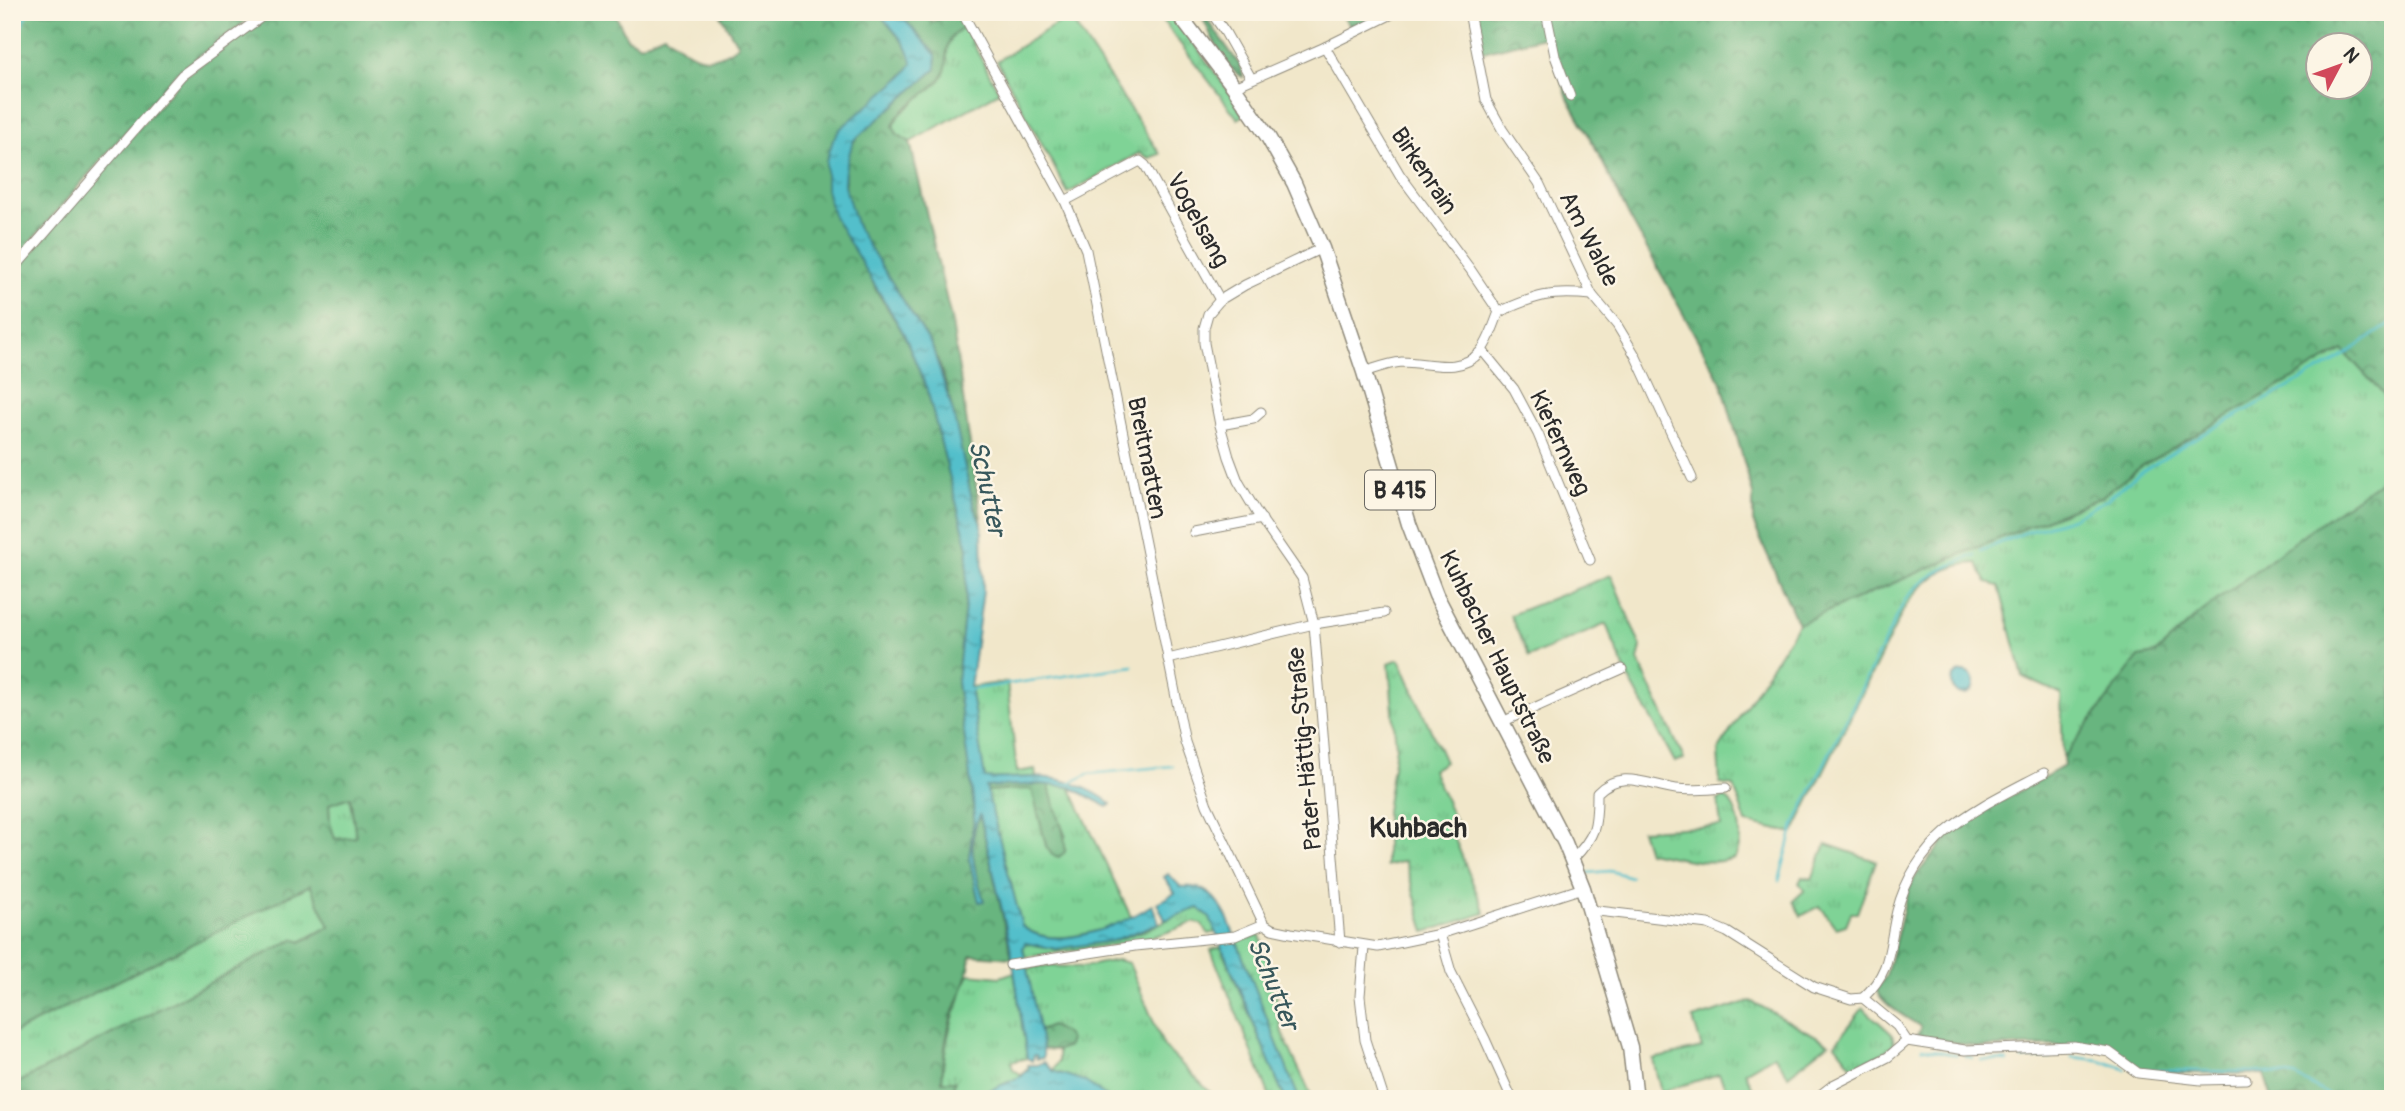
<svg xmlns="http://www.w3.org/2000/svg" width="2405" height="1111" viewBox="0 0 2405 1111" font-family="Pangolin,sans-serif">
	<style>
		.grass { fill: url(#grass-tufts); stroke: #557f60; stroke-width: 2 }
		.forest { fill: url(#forest-crowns); stroke: #497055; stroke-width: 2; fill-rule: evenodd }
		.water { fill: url(#water-ripples); stroke: #3e757b; stroke-width: 2 }
		.lines { fill: none; stroke-linecap: round; stroke-linejoin: round }
		.stream { stroke: #52bfcb; stroke-width: 2.5 }
		.street-casing { stroke: #8e897a; stroke-width: 11 }
		.primary-casing { stroke: #8e897a; stroke-width: 17 }
		.street { stroke: #fff; stroke-width: 9 }
		.primary { stroke: #fff; stroke-width: 14 }
		.labels { text-anchor: middle; dominant-baseline: central; stroke-width: 5; stroke-linejoin: round; paint-order: stroke }
		.shield { fill: #fcf5e5; stroke: #6a6863; stroke-width: 2 }
		.shield-label { font-size: 23px; font-weight: bold; fill: #2b2b2b }
		.street-label { font-size: 24px; fill: #2b2b2b; stroke: #fcf5e5 }
		.water-label { font-size: 26px; font-style: italic; fill: #37575b; stroke: #fcf5e5 }
		.quarter-label { font-size: 28px; font-weight: bold; fill: #2b2b2b; stroke: #fcf5e5 }
	</style>
	<defs>
		<pattern id="grass-tufts" width="24" height="20" patternUnits="userSpaceOnUse" patternTransform="scale(1.75)"><rect width="24" height="20" fill="#7fd396"/><path d="M3 7l-1-3M5 7V3M7 7l1-3M15 17l-1-3M17 17v-4M19 17l1-3" fill="none" stroke="#6eb581"/></pattern>
		<pattern id="forest-crowns" width="20" height="18" patternUnits="userSpaceOnUse" patternTransform="scale(1.75)"><rect width="20" height="18" fill="#67b57f"/><path d="M2 6a3 3 0 1 1 6 0M12 15a3 3 0 1 1 6 0" fill="none" stroke="#559368"/></pattern>
		<pattern id="water-ripples" width="26" height="14" patternUnits="userSpaceOnUse" patternTransform="scale(1.75)"><rect width="26" height="14" fill="#52bfcb"/><path d="M2 4q2-2 4 0t4 0M15 11q2-2 4 0t4 0" fill="none" stroke="#449ba5"/></pattern>
	</defs>
	<rect width="100%" height="100%" fill="#fcf5e5"/>
	<filter id="ink" filterUnits="userSpaceOnUse"><feTurbulence type="fractalNoise" baseFrequency=".0143" numOctaves="2"/><feDisplacementMap in="SourceGraphic" scale="14" xChannelSelector="R" yChannelSelector="G"/><feConvolveMatrix kernelMatrix="1 2 1 2 8 2 1 2 1" color-interpolation-filters="sRGB"/></filter>
	<filter id="wash" filterUnits="userSpaceOnUse"><feTurbulence type="fractalNoise" baseFrequency=".00686" numOctaves="4" result="noise"/><feDisplacementMap in="SourceGraphic" scale="28" xChannelSelector="R" yChannelSelector="G"/><feGaussianBlur stdDeviation="1.57" result="paint"/><feColorMatrix in="noise" values="0 0 0 0 0 0 0 0 0 0 0 0 0 0 0 0 0 1.4 0 .05"/><feComposite in="paint" operator="in"/></filter>
	<g filter="url(#wash)">
		<rect width="100%" height="100%" fill="#f1e7ca"/>
		<g class="grass">
			<polygon points="1156,12 1171,12 1234,99 1243,116 1238,119"/>
			<polygon points="1069,16 1160,154 1149,158 1139,153 1068,193 997,61"/>
			<path d="M964 27 999 92 910 142 897 134 893 126C898 114 905 111 914 102 924 92 935 80 943 68 954 53 935 46 964 27Z"/>
			<path d="M2343 350 2393 405V473C2290 544 2186 615 2102 708 2088 723 2076 742 2063 758L2061 694 2023 677 1999 586 1987 583 1977 563C1946 564 1922 581 1905 607L1793 833 1746 823 1734 786 1720 784 1718 751 1798 624 1966 552 2101 497 2143 465Z"/>
			<polygon points="1611,575 1641,647 1638,660 1684,759 1675,762 1626,673 1606,624 1529,657 1510,615"/>
			<polygon points="1399,659 1445,762 1432,770 1456,823 1450,827 1485,913 1425,932 1405,861 1386,866 1386,811 1396,747 1389,663"/>
			<polygon points="1007,682 1017,772 1035,769 1036,777 985,779 970,687"/>
			<path d="M1049 784 1070 787 1132 919C1101 930 1052 950 1022 926L987 791 1032 788 1066 837 1051 802Z"/>
			<polygon points="349,797 357,838 335,839 330,823 329,804"/>
			<path d="M1725 797C1741 810 1744 841 1735 858 1707 867 1676 857 1648 852L1641 830 1721 826 1718 800Z"/>
			<polygon points="1826,844 1876,861 1857,913 1851,913 1846,925 1836,928 1820,906 1801,916 1793,901 1805,890 1799,883 1802,877 1812,879"/>
			<polygon points="310,885 330,926 301,942 294,939 12,1086 12,1034"/>
			<polygon points="1198,908 1210,918 1218,932 1209,934 1201,924 1195,922 1162,934 1134,942 1025,957 1023,947 1025,943 1056,949 1112,941 1146,930 1185,911"/>
			<polygon points="1260,935 1275,989 1282,1033 1311,1095 1305,1099 1299,1099 1237,943 1236,941"/>
			<polygon points="1221,947 1285,1099 1271,1099 1211,950"/>
			<path d="M1117 960 1129 963 1164 1047 1217 1099H950L955 1081H942C944 1040 954 1012 969 974L1000 977 1014 972 1027 1058 1011 1062 1013 1069 1022 1075 1029 1067 1044 1064 1053 1070 1058 1062V1050L1068 1046 1051 1026 1039 1031 1027 969 1039 966 1083 967Z"/>
			<polygon points="1751,1001 1829,1043 1788,1075 1774,1055 1745,1072 1758,1099 1731,1099 1719,1074 1661,1092 1653,1059 1702,1048 1693,1019"/>
			<polygon points="1863,1008 1892,1034 1894,1043 1885,1052 1853,1067 1835,1044"/>
		</g>
		<g class="forest">
			<polygon points="12,12 257,13 176,73 12,263"/>
			<path d="M276 12H614L627 38 640 45 664 34C691 55 707 70 738 45L721 16 727 12H878C890 28 910 45 913 64L826 162 876 290 904 334 927 389 968 548 966 597 957 682 973 799 974 818 969 858 981 897C975 870 966 840 980 815L1012 958 971 955C969 979 959 997 951 1019 945 1039 943 1061 942 1081H955L950 1099H119L110 1092 98 1099H12V1086L294 939 301 942 330 926 310 885 12 1034V276L182 78ZM350 797 356 837 335 839 330 823 329 804Z"/>
			<path d="M898 12H926L931 22 955 12 964 27C934 47 956 60 940 80 926 97 901 105 893 126L897 134 910 142 952 323 982 525C956 469 959 403 932 347 905 291 817 210 853 143 857 135 868 128 876 121 896 104 916 86 936 69V55Z"/>
			<path d="M1199 12H1202L1241 67 1243 77C1223 70 1210 29 1199 12Z"/>
			<polygon points="1339,12 1382,12 1353,29"/>
			<path d="M1474 12H2393V405L2343 350 2143 465 2101 497 1966 552 1798 624 1753 522V494L1722 384 1629 216 1594 145 1568 98 1547 36 1483 52ZM2318 46H2360V88H2318Z"/>
			<path d="M2393 473V1099L2272 1098 2264 1074 2184 1073 2139 1069 2120 1057 2119 1051 2094 1045 1978 1047 1917 1035 1921 1027C1905 1016 1885 1007 1876 990L1886 976 1909 889 1917 874 1956 827 2064 766 2063 758 2139 657 2155 654 2199 614 2308 531Z"/>
			<path d="M1049 784C1052 808 1067 828 1065 852L1059 857 1052 855 1046 846 1032 789 987 791 986 787Z"/>
			<polygon points="1051,1026 1065,1033 1070,1040 1068,1046 1058,1050 1043,1049 1039,1031"/>
		</g>
		<g class="water">
			<path d="M878 12H898L936 55V69L853 141 845 170 844 184 857 227 932 346 953 412 974 509 982 525 983 591 970 687 985 778C1001 780 1018 777 1034 777 1060 777 1091 787 1111 804L1108 807 1070 787 1039 784 986 787 1022 926C1055 954 1121 925 1152 905L1159 923 1112 941 1056 949 1025 943 1023 948 1043 1049V1058L1037 1059 1036 1055H1034L1032 1061 1027 1058 1011 949 980 815C964 843 977 877 984 901L979 902 969 858 974 818 973 799 957 682 966 597 968 548 927 389 904 334 833 215 826 189V162L833 140 840 129 903 76 912 64C911 45 890 28 878 12Z"/>
			<circle cx="1963" cy="683" r="11"/>
			<path d="M1168 874 1181 887C1205 884 1216 897 1227 917L1299 1099H1285L1210 918 1198 908 1165 920 1157 903 1175 893 1164 877Z"/>
			<polygon points="1044,1062 1053,1071 1084,1081 1110,1099 988,1099 990,1090 1022,1076 1029,1068 1028,1065 1037,1065"/>
		</g>
		<g class="lines">
			<g class="stream">
				<polyline points="12,47 28,12"/>
				<polyline points="1981,551 2024,533 2072,518 2106,500 2138,474 2187,443 2333,363 2393,322"/>
				<polyline points="967,690 1133,666"/>
				<polyline points="1070,783 1088,774 1173,766"/>
				<polyline points="1587,873 1610,871 1631,877"/>
				<path d="M1779 881 1794 825 1905 600C1923 576 1948 566 1975 555"/>
				<polyline points="1922,1048 1957,1055"/>
				<polyline points="1966,1056 1973,1058"/>
				<polyline points="2072,1057 2099,1060 2125,1069"/>
				<polyline points="2022,1059 2051,1058"/>
				<polyline points="1981,1060 2008,1061"/>
				<polyline points="2146,1070 2263,1072 2295,1076 2336,1099"/>
			</g>
		</g>
	</g>
	<g filter="url(#ink)">
		<g class="lines">
			<defs>
				<g id="street">
					<polyline points="962,12 1065,201 1086,250 1185,742 1207,805 1264,924"/>
					<polyline points="1211,12 1225,32 1251,78"/>
					<polyline points="1469,12 1486,100 1502,129 1539,183 1592,295 1617,325 1635,355 1692,478"/>
					<polyline points="1546,12 1555,56 1570,96"/>
					<polyline points="1325,47 1400,175 1470,269 1499,312"/>
					<polyline points="1234,87 1325,47 1396,12"/>
					<polyline points="1065,201 1140,161 1145,165 1220,300"/>
					<polyline points="1322,248 1245,285 1220,300 1208,314 1204,328 1204,343 1220,425 1229,457 1238,481 1257,513 1302,578 1314,624 1340,942"/>
					<polyline points="12,271 182,75 268,12"/>
					<polyline points="1482,350 1514,389 1538,434 1590,560"/>
					<path d="M1364 372C1377 368 1389 363 1402 362 1428 362 1459 375 1480 352 1489 342 1494 324 1499 312 1537 295 1550 291 1592 295"/>
					<polyline points="1220,425 1253,419 1261,412"/>
					<polyline points="1194,532 1262,519"/>
					<polyline points="1168,659 1314,624 1384,613"/>
					<polyline points="1502,722 1622,669"/>
					<path d="M1572 860C1596 836 1597 826 1597 793 1621 768 1647 785 1676 789 1693 791 1709 789 1726 788"/>
					<polyline points="1590,910 1708,924 1727,932 1814,987 1851,999 1863,998 1897,1026 1907,1041 1965,1050 2074,1046 2109,1052 2138,1073 2201,1080 2246,1079"/>
					<polyline points="1264,924 1272,929 1291,933 1378,947 1440,934 1583,888"/>
					<polyline points="1440,934 1451,972 1485,1039 1512,1099"/>
					<polyline points="1364,947 1360,996 1365,1040 1384,1099"/>
					<polyline points="1010,965 1135,946 1235,936 1264,924"/>
					<path d="M1863 998C1893 969 1888 948 1897 911 1918 832 1978 808 2044 773"/>
					<polyline points="1815,1099 1833,1085 1888,1057 1907,1041"/>
				</g>
				<polyline id="primary" points="1177,12 1234,87 1268,137 1294,183 1322,248 1364,372 1409,524 1436,595 1565,843 1583,888 1630,1047 1636,1099"/>
			</defs>
			<use href="#street" class="street-casing"/>
			<use href="#primary" class="primary-casing"/>
			<use href="#street" class="street"/>
			<use href="#primary" class="primary"/>
		</g>
	</g>
	<g class="labels">
		<rect class="shield" x="1365" y="470.5" width="70" height="39" rx="5"/>
		<g class="shield-label">
			<text x="1400" y="490">B 415</text>
		</g>
		<g class="street-label">
			<text transform="translate(1424 171) rotate(56)">Birkenrain</text>
			<text transform="translate(1198 220) rotate(61)">Vogelsang</text>
			<text transform="translate(1589 239) rotate(63)">Am Walde</text>
			<text transform="translate(1560 443) rotate(65)">Kiefernweg</text>
			<text transform="translate(1147 458) rotate(79)">Breitmatten</text>
			<text transform="translate(1497 657) rotate(64)">Kuhbacher Hauptstraße</text>
			<text transform="translate(1305 749) rotate(-95)">Pater-Hättig-Straße</text>
		</g>
		<g class="water-label">
			<text transform="translate(987 488) rotate(78)">Schutter</text>
			<text transform="translate(1273 984) rotate(68)">Schutter</text>
		</g>
		<g class="quarter-label">
			<text x="1418" y="828">Kuhbach</text>
		</g>
	</g>
	<rect width="2405" height="1111" fill="none" stroke="#fcf5e5" stroke-width="42"/>
	<g transform="translate(2339 66) rotate(49)"><circle r="33" fill="#fcf5e5" stroke="#a8a49b" stroke-width="2"/>
	<path d="M0-5L12 26L0 18L-12 26Z" fill="#d1495b"/>
	<text y="-10" font-size="19" font-weight="bold" text-anchor="middle" fill="#2b2b2b">N</text>
	</g>
</svg>
